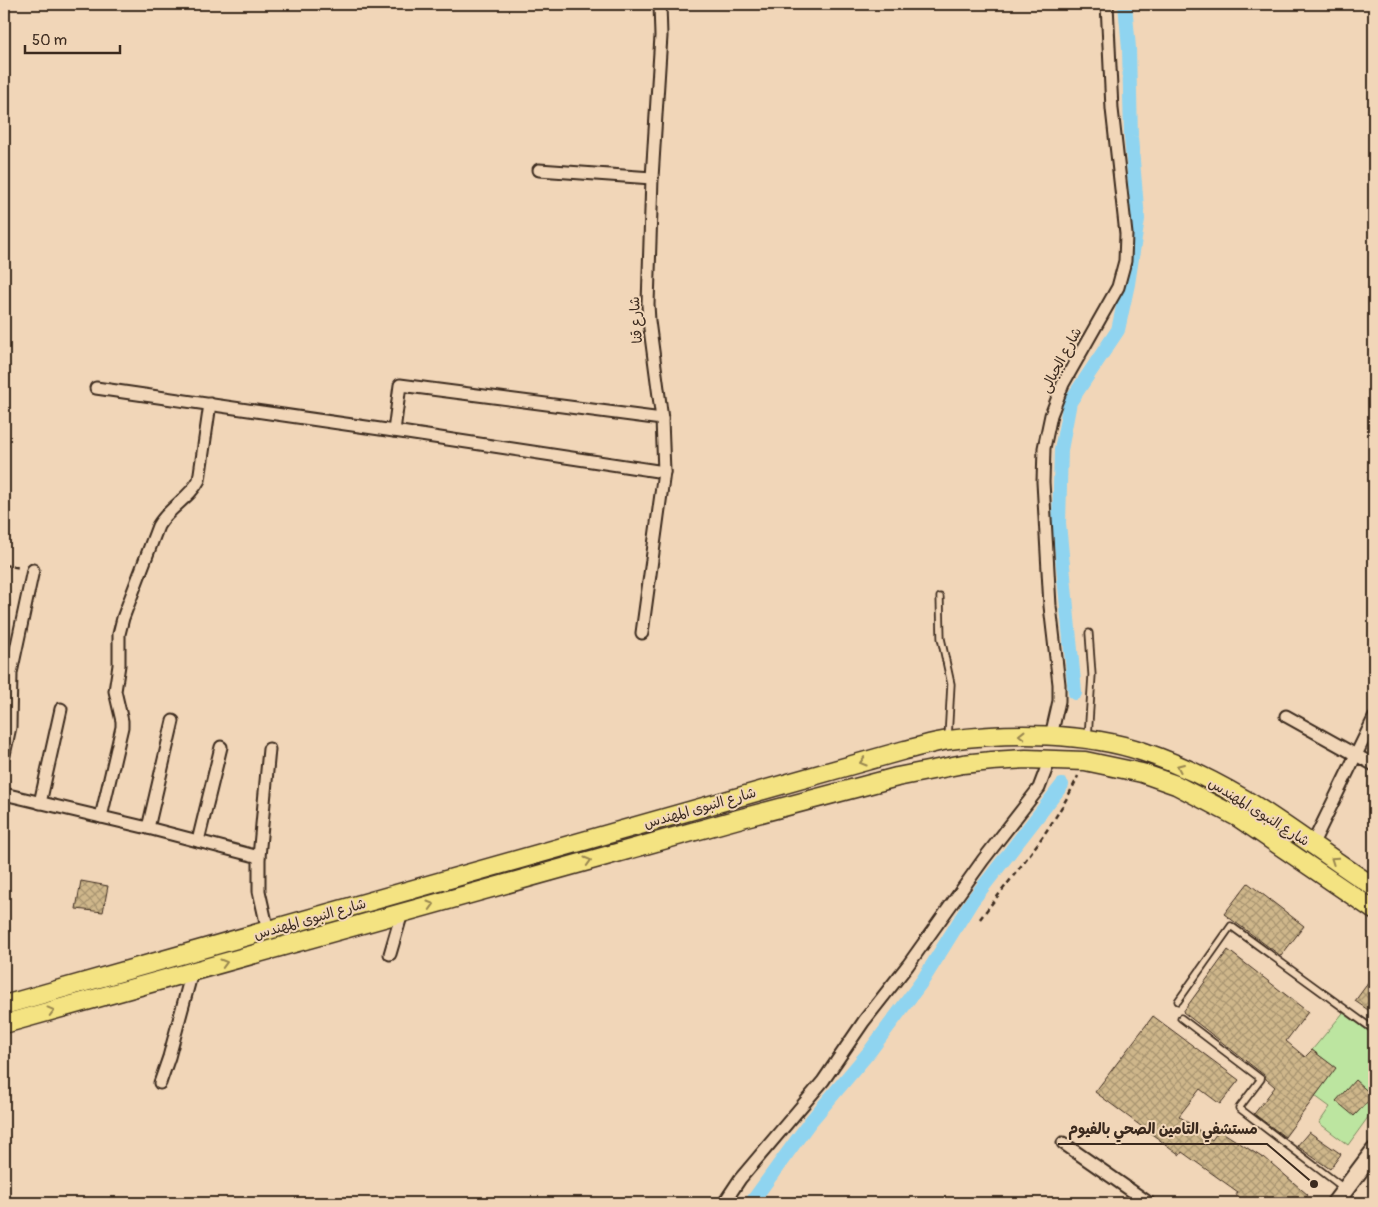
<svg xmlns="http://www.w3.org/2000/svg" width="1378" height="1207" viewBox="0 0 1378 1207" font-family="Pangolin,'Playpen Sans Arabic',sans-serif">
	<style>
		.green { fill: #bce5a0; stroke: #7c885f }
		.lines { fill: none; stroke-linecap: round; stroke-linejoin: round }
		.canal { stroke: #8fd4f0; stroke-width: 14 }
		.building { fill: url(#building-cross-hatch); stroke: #3b2a1e }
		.service-casing { stroke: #3b2a1e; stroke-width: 9 }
		.minor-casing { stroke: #3b2a1e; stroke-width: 15 }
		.secondary-casing { stroke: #3b2a1e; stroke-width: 20 }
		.primary-casing { stroke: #3b2a1e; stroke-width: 21 }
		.path { stroke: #3b2a1e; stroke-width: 2.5; stroke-dasharray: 5 4; stroke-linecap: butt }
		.service { stroke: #f1d6b8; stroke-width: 5.5 }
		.minor { stroke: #f1d6b8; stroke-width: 11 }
		.secondary { stroke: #f1d6b8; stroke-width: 16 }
		.primary { stroke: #f4e382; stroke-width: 18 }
		.oneway { stroke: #988650 }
		.labels { text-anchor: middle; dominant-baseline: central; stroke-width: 4; stroke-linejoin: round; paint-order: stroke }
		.street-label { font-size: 14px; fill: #3b2a1e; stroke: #f1d6b8 }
		.leader { fill: none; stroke: #3b2a1e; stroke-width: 2 }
		.callout-dot { fill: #3b2a1e; stroke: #f1d6b8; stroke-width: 2 }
		.callout-label { font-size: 15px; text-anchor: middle; font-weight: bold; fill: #3b2a1e; stroke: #f1d6b8; stroke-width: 4; stroke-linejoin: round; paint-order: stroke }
	</style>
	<defs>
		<pattern id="building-cross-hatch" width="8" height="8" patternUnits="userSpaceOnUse" patternTransform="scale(1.25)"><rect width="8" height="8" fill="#cfb78b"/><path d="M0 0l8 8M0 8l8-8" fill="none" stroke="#a99571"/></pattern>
	</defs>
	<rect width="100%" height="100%" fill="#f1d6b8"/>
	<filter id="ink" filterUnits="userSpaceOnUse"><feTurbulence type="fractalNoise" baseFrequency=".02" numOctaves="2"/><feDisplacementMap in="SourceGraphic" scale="10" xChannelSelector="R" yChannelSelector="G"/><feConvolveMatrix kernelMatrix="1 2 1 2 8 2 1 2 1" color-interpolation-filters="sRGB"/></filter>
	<g filter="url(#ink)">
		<polygon class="green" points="1343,1013 1374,1035 1374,1109 1348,1145 1319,1123 1330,1107 1315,1096 1335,1068 1312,1050"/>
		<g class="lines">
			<g class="canal">
				<polyline points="1075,693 1059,523 1061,450 1070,402 1118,330 1128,284 1138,219 1131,137 1129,48 1125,4"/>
				<polyline points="751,1203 810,1122 870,1051 923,980 972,901 1062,785"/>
			</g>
		</g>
		<g class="building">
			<polygon points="81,881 108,886 103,912 76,909"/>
			<polygon points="1248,883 1304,926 1281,956 1224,914"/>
			<polygon points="1228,950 1308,1012 1286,1041 1305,1057 1312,1050 1336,1068 1285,1137 1254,1114 1275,1087 1266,1079 1264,1075 1183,1012"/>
			<polygon points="1374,975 1374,1014 1355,1001"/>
			<polygon points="1153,1016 1239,1080 1220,1104 1200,1089 1179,1116 1212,1140 1219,1130 1263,1158 1264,1157 1308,1195 1302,1203 1249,1203 1236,1195 1238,1192 1182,1152 1180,1155 1095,1092"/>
			<polygon points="1355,1080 1373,1096 1354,1116 1336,1101"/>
			<polygon points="1309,1132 1341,1154 1330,1169 1297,1146"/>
		</g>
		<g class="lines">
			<defs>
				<g id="service">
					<polyline points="940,597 941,638 951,684 948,738"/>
					<polyline points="1088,738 1092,675 1089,633"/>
					<polyline points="1178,1001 1231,926 1374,1030"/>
					<polyline points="1181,1018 1261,1079 1239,1108 1345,1189"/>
				</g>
				<g id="minor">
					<polyline points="539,170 652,178"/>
					<polyline points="96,388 394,431 664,472"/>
					<polyline points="394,431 400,385 662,419"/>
					<polyline points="642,633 664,472 662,419 649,321 648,304 652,178 661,36 660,4"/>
					<polyline points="1286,716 1374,765"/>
					<polyline points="1051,736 1059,701 1059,684 1050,606 1043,482 1044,448 1051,415 1063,384 1118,287 1125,261 1126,234 1112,109 1107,4"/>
					<polyline points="4,755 10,727 11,673 33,570"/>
					<polyline points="4,794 148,828 259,857 259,891 268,931"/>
					<polyline points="40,803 61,709"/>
					<path d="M101 817 122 727V721L115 691 119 665V634L123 618 158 526C169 507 190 498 199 480L210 404"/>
					<polyline points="148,828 173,721"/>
					<polyline points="198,841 221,747"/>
					<polyline points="1312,845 1374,718"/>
					<polyline points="259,857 269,749"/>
					<polyline points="390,954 402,913"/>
					<polyline points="160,1083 169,1057 192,972"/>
					<polyline points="1063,1143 1149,1203"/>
					<polyline points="724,1203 740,1179 823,1081 864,1021 908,965 983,860 1039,788 1050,759"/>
				</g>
				<polyline id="secondary" points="1335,1203 1374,1151"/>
				<g id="primary">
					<path d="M4 1005 905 750C919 747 934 742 949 740 1009 732 1086 732 1144 752 1179 764 1214 781 1246 800 1290 827 1331 859 1374 887"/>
					<polyline points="4,1024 742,818 897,777 963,764 992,761 1026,759 1085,761 1142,773 1176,785 1239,818 1374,910"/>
				</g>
			</defs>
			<use href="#service" class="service-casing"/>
			<use href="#minor" class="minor-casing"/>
			<use href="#secondary" class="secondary-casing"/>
			<use href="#primary" class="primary-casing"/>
			<g class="path">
				<polyline points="4,565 21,568"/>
				<path d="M980 919C1014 874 1055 827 1078 776"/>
			</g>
			<use href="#service" class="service"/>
			<use href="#minor" class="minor"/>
			<use href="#secondary" class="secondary"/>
			<use href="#primary" class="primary"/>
		</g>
		<defs><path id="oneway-chevron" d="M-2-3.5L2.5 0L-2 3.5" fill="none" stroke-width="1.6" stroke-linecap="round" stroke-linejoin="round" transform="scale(1.25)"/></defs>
		<g class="oneway">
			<use href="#oneway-chevron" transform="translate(1022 735) rotate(180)"/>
			<use href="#oneway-chevron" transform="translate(863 762) rotate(164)"/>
			<use href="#oneway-chevron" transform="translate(1180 767) rotate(-157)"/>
			<use href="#oneway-chevron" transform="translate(1334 860) rotate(-146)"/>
			<use href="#oneway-chevron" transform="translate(588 861) rotate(-16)"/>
			<use href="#oneway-chevron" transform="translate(431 905) rotate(-16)"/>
			<use href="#oneway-chevron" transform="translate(224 963) rotate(-16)"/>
			<use href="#oneway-chevron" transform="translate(51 1011) rotate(-15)"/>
		</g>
	</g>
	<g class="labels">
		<g class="street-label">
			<text transform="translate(636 320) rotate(-94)">شارع قنا</text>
			<text transform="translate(1061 360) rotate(-62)">شارع الجبالى</text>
			<text transform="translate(700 808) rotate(-16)">شارع النبوى المهندس</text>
			<text transform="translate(1259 812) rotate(32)">شارع النبوى المهندس</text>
			<text transform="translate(310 919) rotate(-16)">شارع النبوى المهندس</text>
		</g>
	</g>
	<path class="leader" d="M1314 1184L1267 1144H1058"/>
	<circle class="callout-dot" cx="1314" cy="1184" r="5"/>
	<g class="callout-label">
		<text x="1163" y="1134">مستشفي التامين الصحي بالفيوم</text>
	</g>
	<rect width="1378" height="1207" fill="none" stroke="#f1d6b8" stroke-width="20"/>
	<rect x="10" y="10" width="1358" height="1187" fill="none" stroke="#3b2a1e" stroke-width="2" filter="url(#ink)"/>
	<path d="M25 45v8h95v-8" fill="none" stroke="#3b2a1e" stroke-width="2.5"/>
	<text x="32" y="45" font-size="15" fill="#3b2a1e" stroke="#f1d6b8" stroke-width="4" paint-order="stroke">50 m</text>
</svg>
